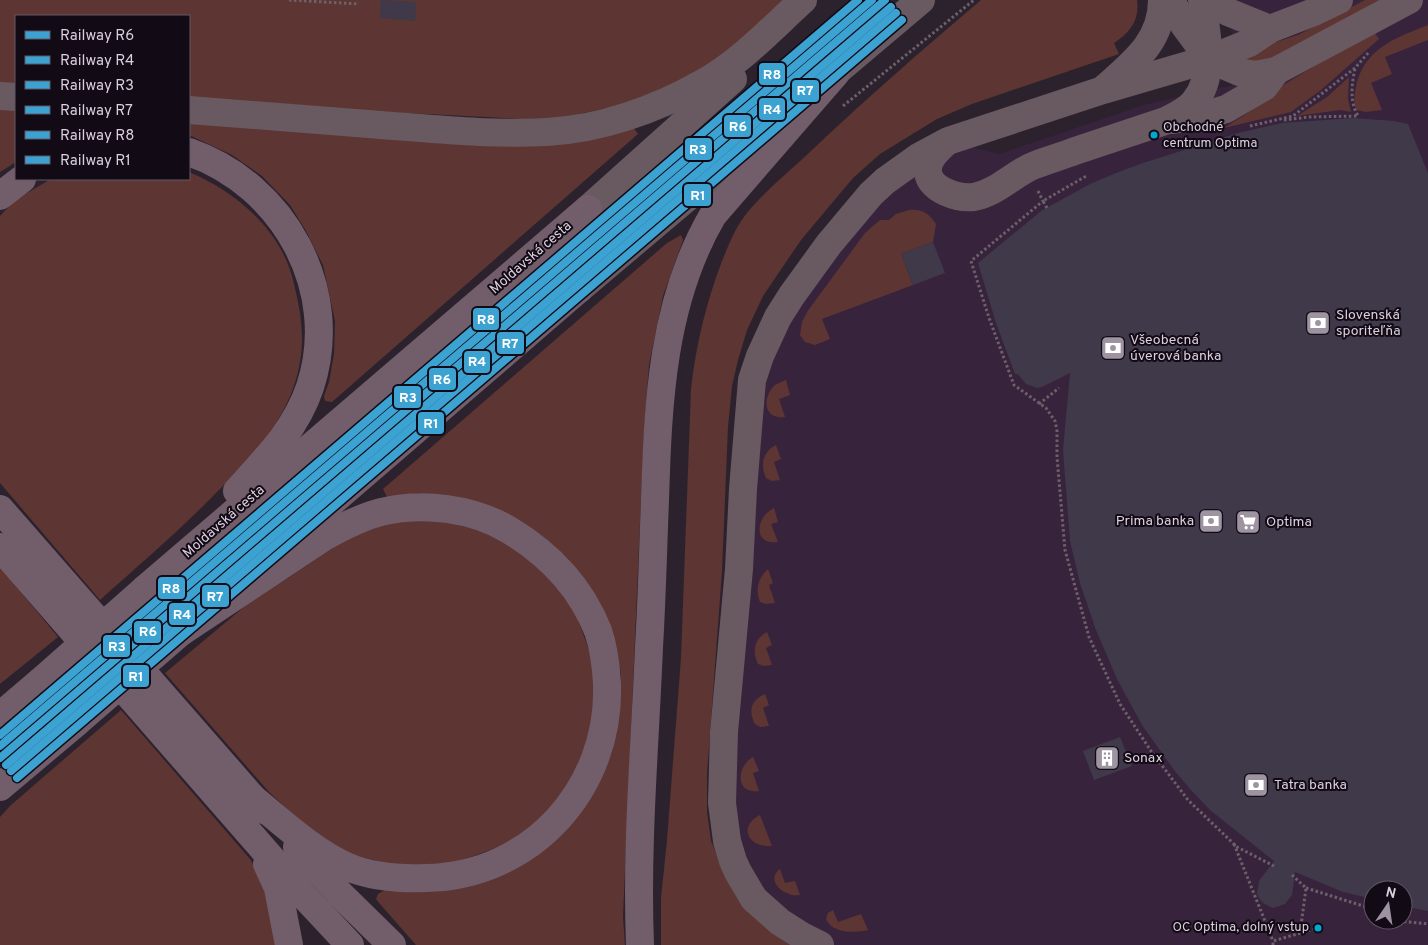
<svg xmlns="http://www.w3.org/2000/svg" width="1428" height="945" viewBox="0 0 1428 945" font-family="Overpass,sans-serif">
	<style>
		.built { fill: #38233d; fill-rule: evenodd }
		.green { fill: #5d3532 }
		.building { fill: #3f394a }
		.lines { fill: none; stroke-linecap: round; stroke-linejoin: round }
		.path { stroke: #6d6169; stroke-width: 3; stroke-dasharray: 2.5 2.5; stroke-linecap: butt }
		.minor { stroke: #695961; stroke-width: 28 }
		.highway { stroke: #725e6a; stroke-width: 28 }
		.tram { stroke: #665a64; stroke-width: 1 }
		.highway-bridge { stroke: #725e6a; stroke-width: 28 }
		.rail-1-casing { stroke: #120a14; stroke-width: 11 }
		.rail-2-casing { stroke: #120a14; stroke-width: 11 }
		.rail-3-casing { stroke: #120a14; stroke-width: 11 }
		.rail-4-casing { stroke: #120a14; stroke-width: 11 }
		.rail-5-casing { stroke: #120a14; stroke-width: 11 }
		.rail-6-casing { stroke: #120a14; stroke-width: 11 }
		.rail-1 { stroke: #3ba2d2; stroke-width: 8 }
		.rail-2 { stroke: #3ba2d2; stroke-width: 8 }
		.rail-3 { stroke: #3ba2d2; stroke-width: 8 }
		.rail-4 { stroke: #3ba2d2; stroke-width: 8 }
		.rail-5 { stroke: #3ba2d2; stroke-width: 8 }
		.rail-6 { stroke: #3ba2d2; stroke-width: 8 }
		.bus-dot { fill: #00a9ce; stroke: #120a14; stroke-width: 2 }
		.labels { text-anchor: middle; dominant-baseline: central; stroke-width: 4; stroke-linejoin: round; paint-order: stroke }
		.bus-label { font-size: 13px; fill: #dcd0df; stroke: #120a14; text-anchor: start }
		.street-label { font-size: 14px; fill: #dcd0df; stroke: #120a14 }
		.poi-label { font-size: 14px; fill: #dcd0df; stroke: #120a14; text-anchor: start }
		.line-badge { stroke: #120a14; stroke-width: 2 }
		.badge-label { font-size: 14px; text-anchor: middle; font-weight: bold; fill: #fff }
	</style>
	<rect width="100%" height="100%" fill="#2c222e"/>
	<path class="built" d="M1227 0H1428V945H820L786 927 727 841 752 380 829 244 948 141 999 154 1147 104 1239 84ZM1373 890H1403V920H1373Z"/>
	<g class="green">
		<polygon points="0,0 788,0 714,64 671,86 621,105 560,118 524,119 289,107 189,99 189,16 16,16 16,87 0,86"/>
		<path d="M981 0H1137C1140 20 1130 33 1114 43L1119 54 972 104 937 119 880 154 853 178 801 240 763 296 747 330 738 360 732 386 728 427 722 571 707 774V812L711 841 725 873 771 932 790 945H661V898L667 840 681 658 691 389C696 345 706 303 722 261 728 247 734 230 744 217 760 195 790 171 811 151 866 99 923 49 981 0Z"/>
		<polygon points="1365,0 1387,0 1284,56 1250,63 1237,54 1298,35"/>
		<path d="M1428 25V40L1385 57 1392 74 1371 83 1382 110 1366 112 1356 110C1353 101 1355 91 1357 82 1367 47 1398 37 1428 25Z"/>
		<polygon points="1375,33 1379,39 1321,90 1291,112 1224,128 1249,112 1272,92 1321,62"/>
		<polygon points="1349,77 1348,99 1351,112 1340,110 1297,116 1327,97"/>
		<polygon points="0,108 16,109 16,162 0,172"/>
		<polygon points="189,121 633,127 638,134 332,402 325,401 324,396 329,382 334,354 335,321 323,265 306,231 290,205 262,176 232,155 189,135"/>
		<path d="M189 172C235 191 281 230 293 280 300 308 305 334 300 362 291 417 252 457 215 494 179 531 139 565 100 600L0 483V216L15 200 51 179H189Z"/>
		<path d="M909 210C921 209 929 213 936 224L933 242 901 254 913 285 822 319 830 339 815 345 805 342 800 335 802 322 807 312 865 233 880 220H889L896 214Z"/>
		<polygon points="681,235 683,240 663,296 649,365 644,430 623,917 625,945 416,945 380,904 376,899 378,894 386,889 459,886 602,774 611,754 617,729 621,674 616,648 598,600 433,495 419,493 387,497 383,489 667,243"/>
		<path d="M786 380 790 395 779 399 785 417C763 420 762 397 775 385 778 383 782 382 786 380Z"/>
		<path d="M776 445 781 459 774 462 780 480 772 481 766 478C760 465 763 451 776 445Z"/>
		<path d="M774 508 778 522 771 524 778 542C752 546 756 516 774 508Z"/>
		<polygon points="421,519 465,524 505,541 545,572 576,614 590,653 594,675 594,700 589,736 580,764 553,808 515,841 446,866 388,864 343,852 304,825 269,792 165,673 256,597 288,578 361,529"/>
		<polygon points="0,567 58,637 0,684"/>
		<path d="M768 569 773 583 769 585 775 603 766 604 760 602C755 589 758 578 768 569Z"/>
		<path d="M767 632 772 645 766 648 772 665 764 666 758 664C752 652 754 638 767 632Z"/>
		<path d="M765 694 769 705 763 708 769 726 760 727 755 724C748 711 751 700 765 694Z"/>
		<polygon points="121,710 250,859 262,881 268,898 277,945 0,945 0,817 11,805"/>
		<path d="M753 757 759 771 753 773 759 791C734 794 737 766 753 757Z"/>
		<path d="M760 815 772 846C749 848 737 827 760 815Z"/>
		<path d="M780 869 785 883 795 881 800 895C786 898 764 881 780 869Z"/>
		<path d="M833 910 838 922 861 914 868 930C854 933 833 934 826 919L828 913Z"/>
	</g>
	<g class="building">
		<polygon points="381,0 416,2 415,21 380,18"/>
		<polygon points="1353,118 1394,121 1408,124 1428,173 1428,911 1403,906 1403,890 1373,890 1373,899 1343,892 1295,872 1292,895 1285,904 1273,908 1263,903 1259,898 1257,893 1259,881 1274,861 1210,810 1191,790 1174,770 1142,725 1117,679 1096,630 1080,583 1070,541 1063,450 1070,373 1042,387 1037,388 1026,384 1018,374 1015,374 996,323 978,263 1041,211 1090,184 1116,173 1143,163 1238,133 1282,123"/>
		<polygon points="933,242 945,273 913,285 901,254"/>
		<polygon points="1120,737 1132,766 1094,780 1083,751"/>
	</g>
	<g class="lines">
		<g class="path">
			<polyline points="289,0 359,4"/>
			<polyline points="843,106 974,0"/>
			<path d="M1284 120 1309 117 1358 116C1349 100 1352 84 1355 68"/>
			<polyline points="1250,126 1293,116 1355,68 1369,52"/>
			<polyline points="1038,191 1043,201 971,261 989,318 1014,385 1046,408 1055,421 1057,431 1057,457 1065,550 1089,637 1120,704 1151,751 1188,800 1237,847 1274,866"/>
			<polyline points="1047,208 1043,201 1088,175"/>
			<polyline points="1039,404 1059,388"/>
			<polyline points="1234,844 1273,941"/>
			<polyline points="1292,875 1306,888 1300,933"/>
			<polyline points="1306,888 1373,909"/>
			<polyline points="1389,920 1428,924"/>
			<polyline points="1273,945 1273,941 1318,928"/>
		</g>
		<g class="minor">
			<polyline points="1171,0 1184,25 1209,59 1239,72 1255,75 1276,71 1409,0"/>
			<polyline points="1205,0 1228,12 1270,29"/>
			<path d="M1106 87C1134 62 1162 41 1162 0"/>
			<polyline points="0,96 16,97"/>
			<path d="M189 110C253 115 317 120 381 125 436 129 492 135 547 132 600 129 655 110 701 84 740 63 771 29 803 0"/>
			<polyline points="1173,120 1209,114 1226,109 1264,87 1276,71"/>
			<path d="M945 143C937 151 927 159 928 172 930 190 958 199 974 197 997 193 1014 173 1035 165 1048 160 1062 156 1075 151 1105 141 1135 131 1165 121 1175 116 1187 111 1194 102 1217 76 1206 31 1202 0"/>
			<polyline points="588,209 733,79"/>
			<polyline points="579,289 921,0"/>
			<polyline points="820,945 802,936 780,922 754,899 738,872 733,861 727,841 722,803 724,732 739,569 743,489 752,380 760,356 778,317 792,295 829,244 871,194 885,181 920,156 948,141 1103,90 1209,59 1249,43 1270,29 1314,12 1339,0"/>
		</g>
		<g class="highway">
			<path d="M189 152C284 185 342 290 310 387 296 429 266 459 237 491"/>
			<polyline points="0,196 22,179"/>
			<polyline points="0,509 263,810"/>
			<polyline points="0,547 305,897 350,945"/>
			<polyline points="268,557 579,289"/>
			<polyline points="145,589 588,209"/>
			<path d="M181 632 324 537C342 527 361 517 381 512 423 502 472 508 509 530 549 554 581 588 598 631 604 648 606 666 607 683 611 788 532 876 426 878 401 879 372 877 348 867 312 851 282 822 251 797"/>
			<polyline points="0,716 41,681"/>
			<polyline points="0,787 76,723"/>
			<polyline points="297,847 341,895 392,945"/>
			<polyline points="267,864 278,888 289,945"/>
			<path d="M640 945C636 846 645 746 649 647 652 598 653 549 655 500 658 402 662 302 713 215L836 73"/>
		</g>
		<polyline class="tram" points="847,15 870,0"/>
		<g class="highway-bridge">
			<polyline points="41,681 145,589"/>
			<polyline points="76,723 181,632"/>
		</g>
		<defs>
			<polyline id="rail-1" points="0,758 885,0"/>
			<polyline id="rail-2" points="6,765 891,7"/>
			<polyline id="rail-3" points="0,746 872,0"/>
			<polyline id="rail-4" points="11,771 896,13"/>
			<polyline id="rail-5" points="0,735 858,0"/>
			<polyline id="rail-6" points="17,778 902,20"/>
		</defs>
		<use href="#rail-1" class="rail-1-casing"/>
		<use href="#rail-2" class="rail-2-casing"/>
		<use href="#rail-3" class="rail-3-casing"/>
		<use href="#rail-4" class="rail-4-casing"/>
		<use href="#rail-5" class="rail-5-casing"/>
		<use href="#rail-6" class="rail-6-casing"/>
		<use href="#rail-1" class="rail-1"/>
		<use href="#rail-2" class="rail-2"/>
		<use href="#rail-3" class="rail-3"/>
		<use href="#rail-4" class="rail-4"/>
		<use href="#rail-5" class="rail-5"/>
		<use href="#rail-6" class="rail-6"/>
	</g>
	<defs>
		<symbol id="bank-square" viewBox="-11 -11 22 22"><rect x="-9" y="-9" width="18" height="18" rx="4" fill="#9e93a1" stroke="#120a14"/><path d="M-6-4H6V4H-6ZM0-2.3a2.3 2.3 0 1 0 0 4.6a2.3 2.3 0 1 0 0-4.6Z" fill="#fff"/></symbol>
		<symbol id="supermarket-square" viewBox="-11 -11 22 22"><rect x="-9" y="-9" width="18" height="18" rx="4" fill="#9e93a1" stroke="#120a14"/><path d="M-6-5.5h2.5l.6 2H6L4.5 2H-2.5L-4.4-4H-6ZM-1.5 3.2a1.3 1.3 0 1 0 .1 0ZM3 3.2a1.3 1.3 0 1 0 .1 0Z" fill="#fff"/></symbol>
		<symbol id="building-square" viewBox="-11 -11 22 22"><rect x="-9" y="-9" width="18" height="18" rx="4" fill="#9e93a1" stroke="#120a14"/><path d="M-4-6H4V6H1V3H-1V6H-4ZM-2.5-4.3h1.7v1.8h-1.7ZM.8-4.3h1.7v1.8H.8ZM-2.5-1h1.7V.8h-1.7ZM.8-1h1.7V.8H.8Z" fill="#fff"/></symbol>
	</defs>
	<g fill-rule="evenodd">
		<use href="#bank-square" x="1304" y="309" width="28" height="28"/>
		<use href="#bank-square" x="1099" y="334" width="28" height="28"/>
		<use href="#bank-square" x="1197" y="507" width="28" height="28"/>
		<use href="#supermarket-square" x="1234" y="508" width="28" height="28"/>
		<use href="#building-square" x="1093" y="744" width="28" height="28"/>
		<use href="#bank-square" x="1242" y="771" width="28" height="28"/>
	</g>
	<g class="bus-dot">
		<circle cx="1154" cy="135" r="4.5"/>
		<circle cx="1318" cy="928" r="4.5"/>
	</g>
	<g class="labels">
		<g class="bus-label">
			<text x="1163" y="128">Obchodné<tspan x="1163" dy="16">centrum Optima</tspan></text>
			<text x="1309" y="928" text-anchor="end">OC Optima, dolný vstup</text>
		</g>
		<g class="street-label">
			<text transform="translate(531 258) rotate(-41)">Moldavská cesta</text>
			<text transform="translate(224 522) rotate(-41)">Moldavská cesta</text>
		</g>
		<g class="poi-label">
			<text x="1336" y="315">Slovenská<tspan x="1336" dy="16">sporiteľňa</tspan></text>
			<text x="1130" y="340">Všeobecná<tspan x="1130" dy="16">úverová banka</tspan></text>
			<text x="1194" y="521" text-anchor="end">Prima banka</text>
			<text x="1266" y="522">Optima</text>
			<text x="1124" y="758">Sonax</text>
			<text x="1274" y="785">Tatra banka</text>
		</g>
	</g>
	<g class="line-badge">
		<rect x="758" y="62" width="28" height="24" rx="5" fill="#3ba2d2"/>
		<rect x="791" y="79" width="29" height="24" rx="5" fill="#3ba2d2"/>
		<rect x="758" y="97" width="28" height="24" rx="5" fill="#3ba2d2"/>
		<rect x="723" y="114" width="29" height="24" rx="5" fill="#3ba2d2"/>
		<rect x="684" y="137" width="29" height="24" rx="5" fill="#3ba2d2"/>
		<rect x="683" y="183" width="29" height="24" rx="5" fill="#3ba2d2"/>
		<rect x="472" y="307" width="28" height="24" rx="5" fill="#3ba2d2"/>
		<rect x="496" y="331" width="29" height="24" rx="5" fill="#3ba2d2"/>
		<rect x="463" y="350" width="28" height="24" rx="5" fill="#3ba2d2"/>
		<rect x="428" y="367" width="29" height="24" rx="5" fill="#3ba2d2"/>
		<rect x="393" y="385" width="29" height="24" rx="5" fill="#3ba2d2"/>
		<rect x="417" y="411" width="28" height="24" rx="5" fill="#3ba2d2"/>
		<rect x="157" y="576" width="29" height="24" rx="5" fill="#3ba2d2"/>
		<rect x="201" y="584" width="29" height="24" rx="5" fill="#3ba2d2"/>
		<rect x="168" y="602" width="28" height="24" rx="5" fill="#3ba2d2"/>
		<rect x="133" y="620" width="29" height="24" rx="5" fill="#3ba2d2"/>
		<rect x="102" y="634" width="29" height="24" rx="5" fill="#3ba2d2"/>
		<rect x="122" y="664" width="28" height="24" rx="5" fill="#3ba2d2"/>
	</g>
	<g class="badge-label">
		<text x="772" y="79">R8</text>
		<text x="805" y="95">R7</text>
		<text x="772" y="114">R4</text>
		<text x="738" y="131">R6</text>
		<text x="698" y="154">R3</text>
		<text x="698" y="200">R1</text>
		<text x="486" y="324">R8</text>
		<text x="510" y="348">R7</text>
		<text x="477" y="366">R4</text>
		<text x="442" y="384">R6</text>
		<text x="408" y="402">R3</text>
		<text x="431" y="428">R1</text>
		<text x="171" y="593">R8</text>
		<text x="215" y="601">R7</text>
		<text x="182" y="619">R4</text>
		<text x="148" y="636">R6</text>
		<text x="117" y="651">R3</text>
		<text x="136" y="681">R1</text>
	</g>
	<rect x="15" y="15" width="175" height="165" fill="#120a14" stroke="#635965"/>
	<rect x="25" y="31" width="25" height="8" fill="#3ba2d2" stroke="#635965"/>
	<text x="60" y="40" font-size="15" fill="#dcd0df">Railway R6</text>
	<rect x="25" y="56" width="25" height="8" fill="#3ba2d2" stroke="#635965"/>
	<text x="60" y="65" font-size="15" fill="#dcd0df">Railway R4</text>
	<rect x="25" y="81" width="25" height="8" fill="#3ba2d2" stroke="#635965"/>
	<text x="60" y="90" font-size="15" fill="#dcd0df">Railway R3</text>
	<rect x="25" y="106" width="25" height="8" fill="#3ba2d2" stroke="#635965"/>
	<text x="60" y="115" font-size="15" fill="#dcd0df">Railway R7</text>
	<rect x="25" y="131" width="25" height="8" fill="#3ba2d2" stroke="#635965"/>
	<text x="60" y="140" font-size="15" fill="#dcd0df">Railway R8</text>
	<rect x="25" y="156" width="25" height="8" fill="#3ba2d2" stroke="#635965"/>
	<text x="60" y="165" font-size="15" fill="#dcd0df">Railway R1</text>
	<g transform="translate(1388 905) rotate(13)"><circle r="24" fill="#120a14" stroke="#635965"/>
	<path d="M0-4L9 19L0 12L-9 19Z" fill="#9e93a1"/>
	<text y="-8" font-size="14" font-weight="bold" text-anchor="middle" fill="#dcd0df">N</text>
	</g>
</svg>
